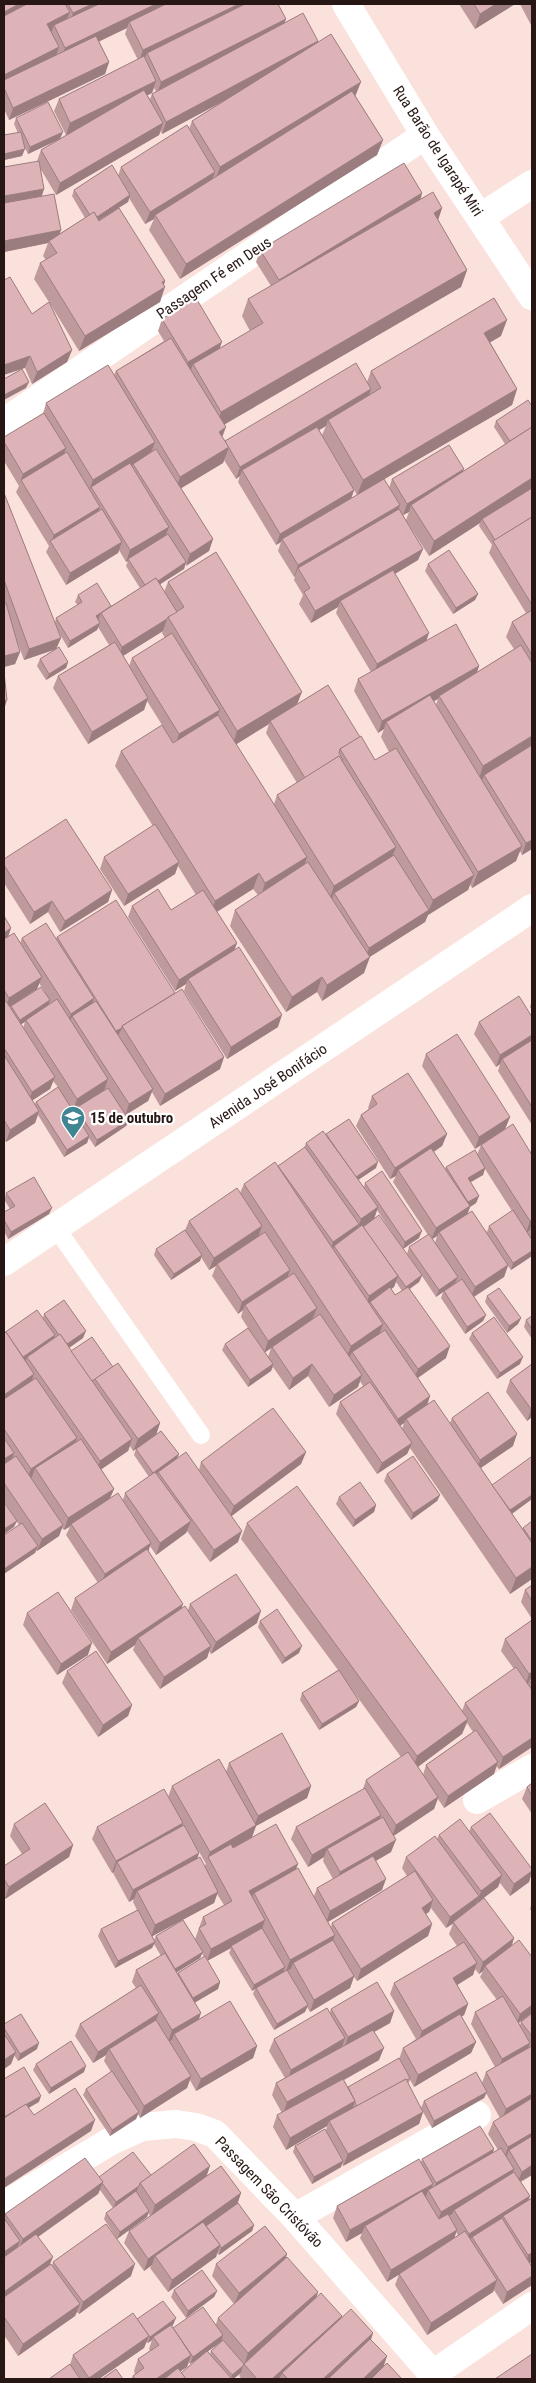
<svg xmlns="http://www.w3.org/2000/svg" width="536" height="2383" viewBox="0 0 536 2383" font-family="'Roboto Condensed',sans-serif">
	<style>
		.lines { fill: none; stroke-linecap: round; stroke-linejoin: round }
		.lane { stroke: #fff; stroke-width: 18 }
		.street { stroke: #fff; stroke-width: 28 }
		.secondary { stroke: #fff; stroke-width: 28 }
		.wall { fill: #bf9a9d; fill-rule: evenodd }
		.shaded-wall { fill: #9b7d80 }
		.building { fill: #deb3b7; stroke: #9b7d80 }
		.labels { text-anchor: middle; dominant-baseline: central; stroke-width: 4.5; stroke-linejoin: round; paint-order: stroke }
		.street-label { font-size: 15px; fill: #261714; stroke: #fff }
		.poi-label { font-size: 15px; font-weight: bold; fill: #261714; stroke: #fff; text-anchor: start }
	</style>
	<rect width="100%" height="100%" fill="#fbe1db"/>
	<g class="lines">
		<polyline class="lane" points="56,1228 201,1435"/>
		<g class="street">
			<polyline points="481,217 532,184"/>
			<polyline points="4,422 425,135"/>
			<polyline points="477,1800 532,1768"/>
			<polyline points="4,2205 111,2141 142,2127 176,2124 196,2127 215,2134 295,2217 437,2379"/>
			<polyline points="295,2217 477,2115"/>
			<polyline points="433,2374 532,2306"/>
		</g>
		<g class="secondary">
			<polyline points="346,4 425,135 532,296"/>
			<polyline points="4,1262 532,908"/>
		</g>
	</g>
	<g class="wall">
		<path d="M4 4H278L285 23 318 41V42L355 96 383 140 377 155 180 279 149 230 154 219 145 224 129 198 128 202 99 220 165 281 160 302 79 351 49 302 72 350 67 362 32 384 25 368 32 314 49 302 34 279 40 263 46 260 43 256 48 243 4 252 41 150 60 139 28 154 24 146 22 156 4 160V135L18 133 14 124 16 118 60 139 66 135 54 111 59 99 138 60 125 34 127 28 99 41 109 62 105 74 9 120 4 109ZM154 88 156 91 152 94 150 99 147 95 152 93ZM227 99 192 121 189 129 121 167 118 176 74 190 72 196 85 218 59 234 61 230 42 196 44 189 40 168 56 195 159 135 161 131 162 134Z"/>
		<polygon points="459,4 515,4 475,29"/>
		<polygon points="520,4 532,4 532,27"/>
		<path d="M422 193 421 199 442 208 438 220 467 270 461 287 224 424 222 437 225 441 367 382 371 371 501 336 490 342 517 389 512 405 384 479 389 488 392 479 463 472 505 444 494 427 496 421 532 406V849L522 855 520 851 516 861 472 888 470 884 468 890 428 915 425 922 369 957 364 973 322 1001 317 992 286 1012 230 926 235 910 258 895 253 889 217 912 237 943 235 949 278 1027 227 1059 184 991 186 984 175 991 128 917 132 906 171 910 196 895 178 866 175 874 124 906 100 869 104 857 153 826 115 766 121 751 162 725 147 701 144 710 88 744 53 688 58 676 109 645 98 627 97 630 68 648 58 631 61 638 56 649 68 662 66 668 46 680 37 666 40 659 54 650 24 660 14 633 20 652 15 664 4 667V493L55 623 56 618 78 605 75 602 78 595 111 606 140 588 126 566 128 561 126 562 119 550 118 553 66 585 46 552 49 546 16 492 19 486 4 461V437L43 414 46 403 114 375 116 371 164 341 158 331 162 319 220 348 250 331 242 316 248 299 271 286 256 262 260 250ZM326 426 322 435 357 495 351 498 354 490 319 430ZM224 460 236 479 240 476 238 482 276 545 281 542 278 551 294 577 295 576 294 580 303 595 299 604 311 623 338 607 336 613 371 672 358 679 354 691 378 733 384 729 381 737 389 752 375 760 360 737 297 704 168 582 164 592 160 584 184 569 185 565 209 551 213 539 181 488 223 463ZM409 512 406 520 403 515ZM407 522 429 556 480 523 479 526 492 545 489 553 526 613 512 622 506 637 514 649 477 672 479 666 427 641 395 574 418 560 423 549ZM163 631 162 633 165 638 132 658 129 666 123 656ZM438 699 436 705 433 701ZM269 724 266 733 297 783 277 795 274 804 236 744Z"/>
		<polygon points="428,564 478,594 475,600 453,614 425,571"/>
		<polygon points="4,859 112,890 108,902 60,932 48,912 30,924 4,883"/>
		<path d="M4 916 11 928 8 937 20 943 22 938 56 939 57 937 175 993 224 1057 220 1069 160 1106 152 1092 148 1101 126 1115 129 1120 126 1126 95 1147 89 1138 87 1143 64 1157 38 1115 35 1123 6 1142 4 1139ZM39 983 45 992 11 1006V1008L10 1007 37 989ZM25 1022 23 1028 21 1024ZM53 1081 58 1087 36 1102 35 1104 32 1100 50 1089Z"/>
		<polygon points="532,1000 532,1010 530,1007"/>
		<polygon points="532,1017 532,1125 498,1071 500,1064 496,1067 474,1034 479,1022"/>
		<polygon points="426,1054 510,1117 505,1129 475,1149 422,1066"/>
		<path d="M372 1096 447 1134 442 1146 434 1152 445 1169 446 1167 477 1155 481 1145 532 1155V1256L511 1270 508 1266 504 1277 474 1297 486 1315 483 1321 465 1334 441 1298 443 1292 436 1297 422 1276 419 1282 410 1289 446 1358 418 1378 430 1396 427 1405 450 1423 452 1418 513 1446 481 1468 492 1485 532 1459V1499L512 1514 523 1529V1528L532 1521V1579L510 1594 410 1448 407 1454 377 1474 336 1414 340 1402 363 1386 360 1381 358 1387 329 1407 308 1376 289 1390 273 1367 271 1371 248 1387 222 1350 225 1344 248 1328 241 1317 243 1310 238 1314 212 1276 216 1266 209 1270 201 1257 200 1261 171 1280 154 1255 156 1249 185 1230 189 1221 240 1193 244 1184 278 1167 304 1148 306 1143 326 1134 376 1168 358 1180 364 1187 365 1183 419 1238 403 1249 419 1271 407 1254 409 1247 428 1235 393 1182 396 1176 390 1179 356 1126 361 1115 369 1109 368 1108ZM485 1169 512 1211 489 1226 487 1232 467 1214 470 1207 476 1203 479 1196 470 1182 483 1175ZM377 1210 396 1239 374 1219ZM437 1236 435 1243 432 1239ZM396 1282 402 1291 395 1295 391 1289 394 1287ZM271 1348 268 1357 265 1352ZM404 1423 402 1429 400 1426Z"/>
		<polygon points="6,1193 49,1214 8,1239 4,1231 4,1212 10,1209 5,1201 4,1203"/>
		<polygon points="487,1296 521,1318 518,1324 507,1333 485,1302"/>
		<path d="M44 1314 83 1338 69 1348 71 1351 113 1367 160 1423 156 1434 179 1454 177 1459 199 1470 201 1462 306 1452 301 1464 231 1516 238 1542 210 1562 187 1531 186 1533 156 1555 150 1546 148 1551 182 1608 188 1610 190 1604 257 1623 211 1654 209 1651 207 1658 160 1689 133 1650 135 1645 107 1664 71 1610 75 1598 98 1583 66 1535 70 1527 64 1530 62 1528 59 1536 37 1551 36 1550 35 1553 19 1525 4 1501V1333L43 1318ZM130 1446 133 1451 136 1449 134 1455 149 1477 125 1493 123 1500 110 1498 114 1489 101 1469 128 1451Z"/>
		<polygon points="532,1316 532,1339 524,1327 526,1320"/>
		<polygon points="472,1333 520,1364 497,1379 469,1339"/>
		<polygon points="532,1364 532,1417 527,1421 506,1392 510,1380"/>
		<polygon points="387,1474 440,1495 437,1501 411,1520 384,1481"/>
		<polygon points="339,1497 376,1505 374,1512 353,1527 336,1504"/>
		<path d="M247 1523 462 1711 465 1703 514 1669 501 1651 505 1639 532 1620V1747L499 1769 496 1766 494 1774 444 1808 438 1799 434 1809 393 1836 391 1852 376 1861 382 1890 328 1922 331 1927 332 1923 407 1876 402 1868 406 1857 437 1839 439 1835 469 1832 471 1827 532 1869V1872L529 1882 510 1896 500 1883 498 1887 477 1903 476 1902 475 1905 514 1938 512 1945 532 1957 519 2023 520 2025 521 2022 532 2013V2175L521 2182 530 2196 528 2200 530 2263 532 2285 503 2304 494 2290 493 2292 427 2335 395 2285 399 2274 387 2282 360 2238 362 2233 346 2242 333 2218 337 2206 421 2162 422 2159 494 2149 493 2153 498 2150 488 2134 493 2122 500 2118 486 2093 484 2098 432 2128 423 2112 419 2124 343 2166 342 2163 341 2167 312 2184 293 2152 295 2146 326 2131 327 2126 286 2150 273 2127 277 2115 282 2113 272 2095 276 2083 285 2078 269 2051 274 2039 330 2013 331 2009 394 2011 390 2023 374 2032 379 2060 344 2080 348 2087 399 2059 403 2048 416 2039 390 1994 394 1983 457 1946 449 1934 453 1924 446 1928 431 1908 429 1912 426 1914 432 1924 428 1936 357 1981 354 1977 350 1988 310 2012 307 2007 305 2012 274 2030 253 1994 255 1989 252 1991 229 1953 231 1948 207 1961 220 1982 218 1989 194 2002 199 2019 257 2046 253 2058 196 2091 190 2080 187 2088 140 2118 138 2114 136 2119 110 2136 83 2095 86 2089 111 2072 104 2061 106 2055 93 2063 75 2036 80 2024 136 1988 132 1982 136 1970 161 1956 154 1944 152 1948 115 1968 98 1936 101 1929 137 1910 133 1902 134 1899 129 1902 113 1873 114 1872 112 1873 92 1839 97 1827 168 1797 172 1786 226 1772 229 1763 311 1786 307 1798 256 1826 252 1837 298 1864 296 1869 314 1896 317 1888 333 1879 323 1861 324 1857 308 1867 291 1839 296 1827 363 1789 366 1780 401 1757 350 1687 359 1701 356 1707 319 1730 300 1700 302 1693 338 1670 241 1539ZM467 1723 473 1732 426 1765 423 1775 418 1767 462 1734ZM198 1850 206 1864 204 1866 197 1859 199 1853ZM217 1894 224 1905 203 1917 195 1939 156 1936 154 1940 152 1936 214 1903ZM202 1953 204 1957 178 1973 177 1974 176 1973 200 1958ZM475 1969 479 1974 483 1971 480 1977 497 2000 475 2012 471 2024 495 2067 486 2072 482 2083 424 2101 421 2108 408 2084 410 2080 414 2087 471 2053 476 2042 461 2017 464 2015 468 2004 457 1985 473 1975ZM456 2232 458 2235 454 2238Z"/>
		<polygon points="532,1585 532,1619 521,1602 525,1590"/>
		<polygon points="27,1613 88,1655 57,1675 23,1625"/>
		<polygon points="260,1621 299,1653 282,1664 258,1627"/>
		<polygon points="67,1671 132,1705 128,1716 98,1737 62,1683"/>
		<polygon points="532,1783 532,1814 522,1799 527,1787"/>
		<polygon points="14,1824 73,1845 69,1857 5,1899 4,1898 4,1866 22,1854 10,1836"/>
		<polygon points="532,1902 532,1912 530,1909"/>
		<polygon points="4,2024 37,2049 18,2061 14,2055 11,2064 4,2069"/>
		<polygon points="36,2064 84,2072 49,2094 33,2070"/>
		<polygon points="151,2175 206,2176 241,2193 237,2204 254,2225 252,2231 219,2255 217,2253 216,2257 168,2292 150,2268 152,2265 144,2271 124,2243 129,2231 150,2216 148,2213 147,2217 117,2239 104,2219 106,2213 113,2208 100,2190 98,2194 38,2237 50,2264 52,2266 53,2262 131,2276 79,2314 77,2312 75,2316 18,2356 4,2335 4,2218 5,2214 99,2177"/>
		<path d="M287 2254 285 2259 318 2292 316 2298 342 2316 340 2319 373 2333 371 2340 387 2356 383 2367 402 2379H242L239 2376 241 2373 233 2379H131L133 2376 135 2374 134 2371 138 2359 150 2351 149 2349 152 2340 148 2343 146 2342 144 2348 99 2379H49L70 2365 73 2355 137 2319 173 2325 172 2326 173 2328 216 2324 218 2318 234 2304 212 2276 216 2264ZM221 2342 211 2351 210 2354 208 2351ZM199 2358 181 2373 180 2371 187 2367 189 2362 190 2364Z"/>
		<polygon points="174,2290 217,2291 214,2297 186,2318 171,2297"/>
	</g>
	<g class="shaded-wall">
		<polygon points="19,4 33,4 4,21 4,12"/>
		<polygon points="92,4 110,4 69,25 73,13"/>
		<polygon points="156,4 162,4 159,12 129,22 127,28 61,60 65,48"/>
		<polygon points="239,4 260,4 147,53 144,60 139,62 143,50"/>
		<polygon points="496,4 515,4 475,29 480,14"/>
		<polygon points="70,12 65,24 54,25 52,31 43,36 47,24"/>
		<polygon points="286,19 282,31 157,94 161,82"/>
		<polygon points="318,41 314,53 162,134 166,122"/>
		<polygon points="59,47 55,59 4,85 4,75"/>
		<polygon points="109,62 105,74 9,120 13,108"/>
		<polygon points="156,81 152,93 66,135 70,123"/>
		<polygon points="361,82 355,97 214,183 220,167"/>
		<polygon points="163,123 159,135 56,195 60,183"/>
		<polygon points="63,132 60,139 28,154 30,147"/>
		<polygon points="383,140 377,155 180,279 186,264"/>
		<polygon points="25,149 22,156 4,160 4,154"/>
		<polygon points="215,172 211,183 155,215 154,219 145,224 150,212"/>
		<polygon points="44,189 40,200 4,207 4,196"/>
		<polygon points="422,193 418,205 279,280"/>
		<polygon points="130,195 128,202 90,226 92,219"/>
		<polygon points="442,208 436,226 434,213"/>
		<polygon points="61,230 57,242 49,241 48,243 4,252 4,241"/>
		<polygon points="467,270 461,287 215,430 221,412"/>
		<polygon points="165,281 162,289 165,287 160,302 79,351 85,336"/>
		<polygon points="507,320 501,336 479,349 484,333"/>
		<polygon points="222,342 218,353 193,364 191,370 184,374 188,362"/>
		<polygon points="72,350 67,362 32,384 37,372"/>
		<polygon points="30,356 25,368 4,375 4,365"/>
		<polygon points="29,382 26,388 4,400 4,395"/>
		<polygon points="371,389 367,401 328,420 326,426 245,474 242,470 240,476 236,479 240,467"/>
		<polygon points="517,389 512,405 357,495 363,480"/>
		<polygon points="226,427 220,443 219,432"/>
		<polygon points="155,442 149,458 133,464 131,469 91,487 88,495 87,495 93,480"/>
		<polygon points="229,447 223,463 175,492 180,477"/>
		<polygon points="66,448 62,460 21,480 23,474"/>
		<polygon points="464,469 459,481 411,505 409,512 403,515 407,504"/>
		<polygon points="532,478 532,490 482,519 480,523 429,556 434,541"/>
		<polygon points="354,490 350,502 282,539 281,542 276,545 280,534"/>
		<polygon points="400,505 396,517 298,568 295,576 294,577 298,565"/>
		<polygon points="100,507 96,518 51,542 54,535"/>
		<polygon points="169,527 164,539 128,559 128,561 126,562 130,550"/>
		<polygon points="213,539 209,551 186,566 190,554"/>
		<polygon points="122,542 118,553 66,585 70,573"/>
		<polygon points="423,549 418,560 342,605 340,601 338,607 311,623 315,611"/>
		<polygon points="186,562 184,569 145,594 147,588"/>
		<polygon points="478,594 475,600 453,614 456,608"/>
		<polygon points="101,613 98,620 96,616"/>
		<polygon points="167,619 163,631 118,659 122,647"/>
		<polygon points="100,623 97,630 68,648 70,641"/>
		<polygon points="429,633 425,645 373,676 377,664"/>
		<polygon points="61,638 56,649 24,660 29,649"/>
		<polygon points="20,652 15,664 4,667 4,656"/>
		<polygon points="68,662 66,668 46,680 49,674"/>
		<polygon points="479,666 475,678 439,696 438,699 389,726 386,722 384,729 378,733 382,721"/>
		<polygon points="302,692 296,707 270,721 269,724 232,747 237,731"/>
		<polygon points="148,698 144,710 88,744 92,732"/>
		<polygon points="7,700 4,710 4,701"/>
		<polygon points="220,710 215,722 175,746 179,734"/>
		<polygon points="532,736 532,748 484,775 483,779 478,782 483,766"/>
		<polygon points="532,840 532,849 522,855 526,843"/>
		<polygon points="522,846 516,861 472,888 478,872"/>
		<polygon points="396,847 390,862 334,893 332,899 329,901 334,886"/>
		<polygon points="307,857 302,872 260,899 265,883"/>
		<polygon points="179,862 175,874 124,906 128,894"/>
		<polygon points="259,873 253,889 210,916 215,901"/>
		<polygon points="474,875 468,890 428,915 425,922 365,960 369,948 429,910 433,900"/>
		<polygon points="112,890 108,902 60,932 65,921"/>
		<polygon points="52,901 48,912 30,924 34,912"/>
		<polygon points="11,928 7,940 4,942 4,933"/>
		<polygon points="237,943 232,955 188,979 186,984 175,991 179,980"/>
		<polygon points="370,957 364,973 322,1001 327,985"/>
		<polygon points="42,977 37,989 5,1010 9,998"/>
		<polygon points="322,977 317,992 286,1012 292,997"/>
		<polygon points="94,998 90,1010 72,1016 70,1023 66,1025 71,1014"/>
		<polygon points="50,1000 48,1007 26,1020 25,1022 18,1026 20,1020"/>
		<polygon points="282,1015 278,1027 227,1059 231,1047"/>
		<polygon points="122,1028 119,1034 114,1038 116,1031"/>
		<polygon points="532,1035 532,1044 502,1059 500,1064 496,1067 500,1055"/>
		<polygon points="224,1057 220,1069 160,1106 165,1094"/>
		<polygon points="55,1077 50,1089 27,1104 32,1092"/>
		<polygon points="108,1079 104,1091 73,1111 77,1099"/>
		<polygon points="153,1089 148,1101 125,1115 129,1104"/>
		<polygon points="39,1111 35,1123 6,1142 10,1130"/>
		<polygon points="510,1117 505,1129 475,1149 479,1137"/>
		<polygon points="129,1120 126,1126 95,1147 97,1140"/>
		<polygon points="447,1134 442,1146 400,1173 398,1170 396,1176 390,1179 395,1168"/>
		<polygon points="89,1136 87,1143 64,1157 67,1150"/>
		<polygon points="378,1162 376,1168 352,1184 355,1178"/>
		<polygon points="485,1168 483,1175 466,1185 468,1178"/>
		<polygon points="479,1196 476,1203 470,1207 466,1218 439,1232 437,1236 431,1240 436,1228 467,1203"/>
		<polygon points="378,1207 374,1219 357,1231 361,1219"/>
		<polygon points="52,1208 49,1214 8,1239 11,1232"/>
		<polygon points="532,1220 532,1229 531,1227 530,1230 526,1233 530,1221"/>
		<polygon points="359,1224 355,1235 334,1246 332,1252 329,1254 333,1242"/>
		<polygon points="262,1226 258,1238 217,1264 216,1266 209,1270 214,1258"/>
		<polygon points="422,1231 419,1238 403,1249 405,1242"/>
		<polygon points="532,1251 532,1256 511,1270 513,1263"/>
		<polygon points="202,1255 200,1261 171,1280 174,1274"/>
		<polygon points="508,1265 504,1277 470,1299 475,1287"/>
		<polygon points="290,1270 286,1281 245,1305 243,1310 238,1314 242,1302"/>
		<polygon points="422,1275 419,1282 403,1293 406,1287"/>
		<polygon points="398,1276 394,1287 371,1303 370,1302 368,1305 365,1308 369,1296"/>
		<polygon points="458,1277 455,1283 436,1297 439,1290"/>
		<polygon points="317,1308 312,1320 264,1353 268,1341"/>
		<polygon points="486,1315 483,1321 465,1334 467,1327"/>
		<polygon points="521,1318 518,1324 507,1333 509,1326"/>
		<polygon points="383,1324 377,1340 352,1352 349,1358 345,1361 351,1346"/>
		<polygon points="86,1331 83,1338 63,1352 66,1345"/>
		<polygon points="55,1335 53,1342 27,1357 26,1360 19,1365 22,1358"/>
		<polygon points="450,1346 446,1358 413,1381 418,1369"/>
		<polygon points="523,1357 520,1364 497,1379 500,1373"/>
		<polygon points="273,1364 271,1371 248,1387 250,1380"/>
		<polygon points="312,1364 308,1376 289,1390 293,1378"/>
		<polygon points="34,1374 30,1386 4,1403 4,1395"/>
		<polygon points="362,1375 358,1387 329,1407 334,1395"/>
		<polygon points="430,1396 426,1408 406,1419 404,1423 394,1430 398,1419"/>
		<polygon points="532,1408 532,1417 527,1421 531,1409"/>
		<polygon points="160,1423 156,1435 133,1451 138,1439"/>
		<polygon points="517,1434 513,1446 476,1471 480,1460"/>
		<polygon points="77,1438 73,1450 35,1468 32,1477 26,1481 31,1469"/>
		<polygon points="132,1439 128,1451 96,1473 100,1461"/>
		<polygon points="412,1443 407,1454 377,1474 382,1463"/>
		<polygon points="306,1452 301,1464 229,1518 234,1506"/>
		<polygon points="14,1453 10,1465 4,1468 4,1459"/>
		<polygon points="179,1454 176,1461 158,1472 157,1474 150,1479 153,1473"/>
		<polygon points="114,1489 109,1500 71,1524 70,1526 64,1530 68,1518"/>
		<polygon points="440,1495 437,1501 411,1520 413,1513"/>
		<polygon points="532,1495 532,1499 506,1518 508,1511"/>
		<polygon points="376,1505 374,1512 353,1527 355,1520"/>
		<polygon points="17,1521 14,1527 4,1534 4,1529"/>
		<polygon points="191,1521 186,1533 156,1555 160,1543"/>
		<polygon points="63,1525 59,1536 37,1551 42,1539"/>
		<polygon points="242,1531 238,1542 210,1562 214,1550"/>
		<polygon points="151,1543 147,1555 100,1586 105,1574"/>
		<polygon points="38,1546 35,1553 4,1574 4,1569"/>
		<polygon points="532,1567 532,1579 510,1594 516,1578"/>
		<polygon points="183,1604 179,1616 138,1638 135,1645 107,1664 111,1652"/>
		<polygon points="261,1611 257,1623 211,1654 216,1642"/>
		<polygon points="92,1643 88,1655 57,1675 61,1664"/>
		<polygon points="211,1646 207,1658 160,1689 164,1677"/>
		<polygon points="302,1646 299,1653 282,1664 285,1658"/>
		<polygon points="532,1672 532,1681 529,1680 528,1684 525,1686 529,1674"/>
		<polygon points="359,1701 356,1707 319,1730 322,1724"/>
		<polygon points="132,1705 128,1716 98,1737 103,1725"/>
		<polygon points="468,1719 462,1734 412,1771 417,1756"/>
		<polygon points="532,1738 532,1747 499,1769 503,1757"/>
		<polygon points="498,1762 494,1774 444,1808 448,1796"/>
		<polygon points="311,1786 307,1798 256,1826 252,1837 210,1861 208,1857 205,1864 210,1852 254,1826 258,1816"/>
		<polygon points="438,1797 434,1809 392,1837 396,1825"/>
		<polygon points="381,1815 376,1827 327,1849 324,1857 308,1867 312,1855"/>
		<polygon points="183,1823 178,1835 117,1862 114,1872 112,1873 116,1861"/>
		<polygon points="396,1840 391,1852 335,1884 340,1872"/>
		<polygon points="73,1845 69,1857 5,1899 9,1887"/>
		<polygon points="199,1853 195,1865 137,1891 134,1899 129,1902 133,1890"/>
		<polygon points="298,1864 293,1876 254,1893 251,1899 249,1891"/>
		<polygon points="532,1871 529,1882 510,1896 514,1884"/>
		<polygon points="502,1875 498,1887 477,1903 481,1891"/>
		<polygon points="386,1879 382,1890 326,1923 330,1911"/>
		<polygon points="218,1892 214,1903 151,1937 155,1925"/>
		<polygon points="479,1896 475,1908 446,1928 450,1917"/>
		<polygon points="433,1900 429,1912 417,1919 422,1908"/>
		<polygon points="265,1920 261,1932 231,1946 231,1948 207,1961 211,1949"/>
		<polygon points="432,1924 428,1936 357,1981 361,1969"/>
		<polygon points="335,1935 331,1946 293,1963 291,1969 286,1971 290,1960"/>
		<polygon points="514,1938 510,1950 485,1966 483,1971 479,1974 483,1962"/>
		<polygon points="155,1942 152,1948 115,1968 118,1961"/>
		<polygon points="203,1952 200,1958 172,1975 175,1969"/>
		<polygon points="477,1963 473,1975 449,1990 453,1978"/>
		<polygon points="285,1967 283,1973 256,1988 255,1989 252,1991 254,1985"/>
		<polygon points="354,1976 350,1988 310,2012 314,2000"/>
		<polygon points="220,1982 218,1989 191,2005 193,1998"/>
		<polygon points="468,2004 464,2015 418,2042 422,2031"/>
		<polygon points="308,2005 305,2012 274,2030 277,2024"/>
		<polygon points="532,2005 532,2013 516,2025 520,2014"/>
		<polygon points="394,2011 390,2023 344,2049 348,2037"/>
		<polygon points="159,2013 154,2025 109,2049 106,2055 93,2063 98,2052"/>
		<polygon points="201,2013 197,2025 174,2034 172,2040 168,2042 172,2030"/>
		<polygon points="345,2038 341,2050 287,2082 291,2070"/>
		<polygon points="476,2042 471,2053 414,2087 418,2075"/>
		<polygon points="39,2043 37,2049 18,2061 20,2054"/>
		<polygon points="530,2043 526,2054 498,2071 502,2059"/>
		<polygon points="257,2046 253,2058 196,2091 201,2079"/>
		<polygon points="384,2048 379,2060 283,2114 287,2102"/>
		<polygon points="16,2052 11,2064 4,2069 4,2060"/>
		<polygon points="86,2066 84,2072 49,2094 51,2088"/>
		<polygon points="191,2076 187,2088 140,2118 144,2106"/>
		<polygon points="487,2092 484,2098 432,2128 434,2121"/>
		<polygon points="532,2094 532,2103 502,2120 506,2109"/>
		<polygon points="41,2096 39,2102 4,2122 4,2117"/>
		<polygon points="355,2101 351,2113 329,2121 327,2126 286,2150 290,2138"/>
		<polygon points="139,2112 136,2119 110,2136 112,2130"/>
		<polygon points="423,2112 419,2124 343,2166 348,2154"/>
		<polygon points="95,2120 91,2131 4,2188 4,2179"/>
		<polygon points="532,2133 532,2142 509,2150 506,2158 504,2159 508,2147"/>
		<polygon points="494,2149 490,2161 432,2195 436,2183"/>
		<polygon points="343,2161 341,2167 312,2184 314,2177"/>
		<polygon points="532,2165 532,2175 517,2183 522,2172"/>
		<polygon points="210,2166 206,2178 151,2217 155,2205"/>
		<polygon points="514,2169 509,2181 454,2210 452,2214 437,2223 441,2212"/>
		<polygon points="103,2182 98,2194 18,2251 23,2239"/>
		<polygon points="433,2184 430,2193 428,2190 426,2197 365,2226 362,2233 346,2242 350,2230"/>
		<polygon points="139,2186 136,2193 113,2209 116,2202"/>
		<polygon points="241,2193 237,2205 158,2261 155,2256 152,2265 144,2271 148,2259"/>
		<polygon points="530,2196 526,2208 503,2216 500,2224 472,2237 469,2244 465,2246 469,2234"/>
		<polygon points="149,2211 147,2217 117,2239 120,2232"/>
		<polygon points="254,2225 252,2231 219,2255 221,2248"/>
		<polygon points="457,2230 453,2242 387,2282 391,2270"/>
		<polygon points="20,2241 15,2253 4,2261 4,2252"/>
		<polygon points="220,2245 216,2257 168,2292 172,2280"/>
		<polygon points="532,2253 532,2262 524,2267 528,2255"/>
		<polygon points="287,2254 283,2266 234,2305 239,2293"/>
		<polygon points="53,2257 48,2269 4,2301 4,2292"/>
		<polygon points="135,2264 131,2276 79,2314 83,2302"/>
		<polygon points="532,2276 532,2285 503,2304 507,2292"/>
		<polygon points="497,2280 493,2292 427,2335 431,2323"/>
		<polygon points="217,2291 214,2297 186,2318 188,2311"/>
		<polygon points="318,2292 314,2304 244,2365 248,2353"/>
		<polygon points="80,2304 75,2316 18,2356 23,2344"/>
		<polygon points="342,2316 337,2328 282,2373 279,2379 272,2379"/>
		<polygon points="176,2318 173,2325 154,2339 153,2337 152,2340 148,2343 150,2337"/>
		<polygon points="373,2333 369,2345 332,2379 323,2379"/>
		<polygon points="223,2335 221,2342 190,2364 193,2357"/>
		<polygon points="149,2336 144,2348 99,2379 88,2379 89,2378"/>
		<polygon points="191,2355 187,2367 169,2379 156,2379"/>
		<polygon points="387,2356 383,2368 371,2379 363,2379"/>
		<polygon points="243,2366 241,2373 233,2379 231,2379 232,2375"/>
	</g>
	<g class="building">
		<polygon points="4,4 19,4 4,12"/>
		<polygon points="27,4 65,4 70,12 47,24 59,47 4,75 4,16"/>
		<polygon points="68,4 92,4 73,13"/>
		<polygon points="99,4 156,4 65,48 54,25"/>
		<polygon points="166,4 239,4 143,50 129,22"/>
		<polygon points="245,4 278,4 286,19 161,82 147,53"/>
		<polygon points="474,4 496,4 480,14"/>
		<polygon points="303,13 318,41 166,122 152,94"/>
		<polygon points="331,34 361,82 220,167 192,121"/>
		<polygon points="96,36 109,62 13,108 4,88 4,80"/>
		<polygon points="144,56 156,81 70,123 59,99"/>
		<polygon points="144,90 163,123 60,183 41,150"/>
		<polygon points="352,91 383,140 186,264 155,215"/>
		<polygon points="48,102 63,132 30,147 16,118"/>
		<polygon points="187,125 215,172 150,212 121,167"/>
		<polygon points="21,132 25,149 4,154 4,135"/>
		<polygon points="39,161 44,189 4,196 4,167"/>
		<polygon points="404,163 422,193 279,280 260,250"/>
		<polygon points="112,165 130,195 97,217 94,212 90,215 74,190"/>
		<polygon points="433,192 442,208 434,213 467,270 221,412 193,364 263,323 248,299"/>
		<polygon points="54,194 61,230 4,241 4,203"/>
		<polygon points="119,208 165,281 162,282 165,287 85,336 40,263 57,253 49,241 94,212 99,221"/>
		<polygon points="10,277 32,314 49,302 72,350 37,372 30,356 4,365 4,280"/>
		<polygon points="196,298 222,342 188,362 162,319"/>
		<polygon points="494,298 507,320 484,333 517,389 363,480 328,420 381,388 371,371"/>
		<polygon points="171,338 226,427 219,432 229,447 180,477 116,371"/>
		<polygon points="356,363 371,389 240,467 225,441"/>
		<polygon points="108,365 155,442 93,480 46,403"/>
		<polygon points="22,369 29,382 4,395 4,379"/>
		<polygon points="528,400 532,406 532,427 510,441 496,421"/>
		<polygon points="44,413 66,448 23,474 4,442 4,437"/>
		<polygon points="317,427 354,490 280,534 242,470"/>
		<polygon points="532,427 532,478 434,541 411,505"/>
		<polygon points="449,445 464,469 407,504 392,479"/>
		<polygon points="156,449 213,539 190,554 133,464"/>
		<polygon points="67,452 100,507 54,535 21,480"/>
		<polygon points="130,463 169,527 130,550 91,487"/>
		<polygon points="384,479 400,505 298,565 282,539"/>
		<polygon points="532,488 532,517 495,540 482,519"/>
		<polygon points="4,493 61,638 29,649 4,580"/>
		<polygon points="102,509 122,542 70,573 50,541"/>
		<polygon points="399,509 423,549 315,611 304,592 310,588 298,568"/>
		<polygon points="532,517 532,605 493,541"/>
		<polygon points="168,534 186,562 158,581 156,578 145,585 128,559"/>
		<polygon points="449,550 478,594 456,608 428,564"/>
		<polygon points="216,552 302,692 237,731 168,617 184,607 168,582"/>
		<polygon points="393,570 429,633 377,664 340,601"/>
		<polygon points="156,578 177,612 168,617 167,619 122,647 101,613"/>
		<polygon points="97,583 111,606 96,616 100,623 70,641 56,618 82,602 78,595"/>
		<polygon points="6,603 20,652 4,656 4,604"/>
		<polygon points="532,610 532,655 512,622"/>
		<polygon points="456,624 479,666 382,721 358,679"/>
		<polygon points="172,633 220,710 179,734 132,658"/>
		<polygon points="115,642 148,698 92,732 58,676"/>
		<polygon points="521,645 532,663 532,736 483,766 439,696"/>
		<polygon points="59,647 68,662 49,674 40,659"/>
		<polygon points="4,672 7,700 4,701"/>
		<polygon points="328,685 360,737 340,749 339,753 343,760 341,761 339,756 305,778 270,721"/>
		<polygon points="430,695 522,846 478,872 386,722"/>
		<polygon points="218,715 307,857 265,883 259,873 215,901 121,751 162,725 173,743"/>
		<polygon points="361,736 375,760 396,748 474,875 433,900 340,749"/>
		<polygon points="532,745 532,840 526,843 484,775"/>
		<polygon points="339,756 396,847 334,886 277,795"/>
		<polygon points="66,819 112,890 65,921 52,901 34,912 4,865 4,859"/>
		<polygon points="155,824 179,862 128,894 104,857"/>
		<polygon points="394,855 429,910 369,948 334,893"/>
		<polygon points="308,862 370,957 327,985 322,977 292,997 235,910"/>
		<polygon points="158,889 171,910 203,890 237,943 179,980 132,906"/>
		<polygon points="116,900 175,993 122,1026 122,1028 116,1031 57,937"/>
		<polygon points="4,916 11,928 4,933"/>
		<polygon points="46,923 94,998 71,1014 22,938"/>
		<polygon points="14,933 42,977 9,998 4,990 4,939"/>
		<polygon points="239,947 282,1015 231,1047 188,979"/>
		<polygon points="41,987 50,1000 20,1020 11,1006"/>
		<polygon points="182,989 224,1057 165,1094 122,1026"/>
		<polygon points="519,996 532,1017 532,1035 500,1055 479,1022"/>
		<polygon points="57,999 108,1079 77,1099 26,1020"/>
		<polygon points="6,1001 55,1077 32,1092 4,1048 4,1002"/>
		<polygon points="96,1001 153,1089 129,1104 72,1016"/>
		<polygon points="457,1034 510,1117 479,1137 426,1054"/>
		<polygon points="532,1040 532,1107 502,1059"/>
		<polygon points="4,1055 39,1111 10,1130 4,1120"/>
		<polygon points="408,1073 447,1134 395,1168 361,1115 377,1104 372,1096"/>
		<polygon points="58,1087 89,1136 67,1150 36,1102"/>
		<polygon points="108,1088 129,1120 97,1140 76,1108"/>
		<polygon points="349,1119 378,1162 356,1177 326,1134"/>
		<polygon points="513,1124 532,1155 532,1220 530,1221 481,1145"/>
		<polygon points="323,1131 378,1207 361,1219 306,1143"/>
		<polygon points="305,1147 359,1224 333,1242 278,1166"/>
		<polygon points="431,1148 470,1206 436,1228 398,1170"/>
		<polygon points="475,1150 485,1168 468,1178 479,1196 468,1202 446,1167"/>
		<polygon points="275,1162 383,1324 351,1346 244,1184"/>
		<polygon points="382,1171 422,1231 405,1242 365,1183"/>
		<polygon points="34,1177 52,1208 11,1232 4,1220 4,1212 15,1206 6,1193"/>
		<polygon points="237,1188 262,1226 214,1258 189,1221"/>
		<polygon points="513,1210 532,1240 532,1251 513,1263 489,1226"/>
		<polygon points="472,1211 508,1265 475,1287 439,1232"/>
		<polygon points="379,1215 422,1275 406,1287 363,1227"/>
		<polygon points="362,1225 398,1276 369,1296 334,1246"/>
		<polygon points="185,1230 202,1255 174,1274 156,1249"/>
		<polygon points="265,1232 290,1270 242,1302 217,1264"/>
		<polygon points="429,1234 458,1277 439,1290 409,1247"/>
		<polygon points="294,1273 317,1308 268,1341 245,1305"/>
		<polygon points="462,1279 486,1315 467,1327 444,1291"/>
		<polygon points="390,1287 395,1295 408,1287 450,1346 418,1369 370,1302"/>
		<polygon points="499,1288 521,1318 509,1326 487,1296"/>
		<polygon points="64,1300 86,1331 67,1344 60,1334 59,1335 44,1314"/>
		<polygon points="37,1310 55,1335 23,1357 6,1332 4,1334 4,1333"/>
		<polygon points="320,1314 362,1375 334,1395 312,1364 293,1378 272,1347"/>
		<polygon points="532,1316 532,1329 526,1320"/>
		<polygon points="494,1317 523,1357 500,1373 472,1333"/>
		<polygon points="248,1328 273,1364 250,1380 225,1344"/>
		<polygon points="385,1330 430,1396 398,1419 352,1352"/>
		<polygon points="6,1332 34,1374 4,1395 4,1334"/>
		<polygon points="60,1334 132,1439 100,1461 27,1357"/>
		<polygon points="92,1337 113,1367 92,1381 71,1351"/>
		<polygon points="118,1363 160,1423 138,1439 95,1379"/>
		<polygon points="532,1364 532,1408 531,1409 510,1380"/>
		<polygon points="36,1378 77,1438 31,1469 4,1429 4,1399"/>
		<polygon points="370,1382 412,1443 382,1463 340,1402"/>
		<polygon points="488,1392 517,1434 480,1460 452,1418"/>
		<polygon points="434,1400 532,1543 532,1567 516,1578 406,1419"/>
		<polygon points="273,1408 306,1452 234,1506 201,1462"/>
		<polygon points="161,1431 179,1454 153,1473 136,1449"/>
		<polygon points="4,1438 14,1453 4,1459"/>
		<polygon points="81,1439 114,1489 68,1518 35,1468"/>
		<polygon points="186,1452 242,1531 214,1550 158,1472"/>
		<polygon points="16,1456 63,1525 42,1539 4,1483 4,1464"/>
		<polygon points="413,1456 440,1495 413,1513 387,1474"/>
		<polygon points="531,1457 532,1459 532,1495 510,1510 492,1485"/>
		<polygon points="155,1472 191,1521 160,1543 125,1493"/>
		<polygon points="360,1482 376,1505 355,1520 339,1497"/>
		<polygon points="297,1486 468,1719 417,1756 247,1523"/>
		<polygon points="118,1493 151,1543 105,1574 71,1524"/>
		<polygon points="4,1502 17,1521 4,1529"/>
		<polygon points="532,1521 532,1541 523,1528"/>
		<polygon points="22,1523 38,1546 4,1569 4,1535"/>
		<polygon points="147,1549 183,1604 111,1652 75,1598"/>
		<polygon points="236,1574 261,1611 216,1642 190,1604"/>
		<polygon points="532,1585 532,1601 525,1590"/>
		<polygon points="58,1592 92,1643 61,1664 27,1613"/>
		<polygon points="185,1606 211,1646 164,1677 138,1638"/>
		<polygon points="277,1609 302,1646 285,1658 260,1621"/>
		<polygon points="532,1620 532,1672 529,1674 505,1639"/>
		<polygon points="96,1651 132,1705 103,1725 67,1671"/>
		<polygon points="516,1667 532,1690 532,1738 503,1757 465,1703"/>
		<polygon points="339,1670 359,1701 322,1724 302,1693"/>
		<polygon points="532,1678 532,1684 529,1680"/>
		<polygon points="476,1730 498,1762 448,1796 426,1765"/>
		<polygon points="282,1733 311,1786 258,1816 229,1763"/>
		<polygon points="408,1752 438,1797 396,1825 366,1780"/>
		<polygon points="219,1759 256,1825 210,1852 172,1786"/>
		<polygon points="532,1783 532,1796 527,1787"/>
		<polygon points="365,1788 381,1815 312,1855 296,1827"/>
		<polygon points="164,1789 183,1823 116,1861 97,1827"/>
		<polygon points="45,1803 73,1845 9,1887 4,1879 4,1866 30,1849 14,1824"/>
		<polygon points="490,1813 532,1869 532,1871 514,1884 471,1827"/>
		<polygon points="383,1817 396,1840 340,1872 327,1849"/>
		<polygon points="460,1819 502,1875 481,1891 439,1835"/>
		<polygon points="276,1824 298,1864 249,1891 265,1920 211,1949 199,1928 206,1924 203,1917 232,1901 208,1857 231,1844 233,1848"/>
		<polygon points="184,1825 199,1853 133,1890 117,1862"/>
		<polygon points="435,1836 479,1896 450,1917 406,1857"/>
		<polygon points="373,1856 386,1879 330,1911 317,1888"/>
		<polygon points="200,1857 218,1892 155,1925 137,1891"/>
		<polygon points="298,1868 335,1935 290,1960 254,1893"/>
		<polygon points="415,1871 433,1900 422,1908 432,1924 361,1969 332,1923"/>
		<polygon points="484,1898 514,1938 483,1962 453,1922"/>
		<polygon points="138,1910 155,1942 118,1961 101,1929"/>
		<polygon points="183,1920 203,1952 175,1969 156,1936"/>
		<polygon points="262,1928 285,1967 254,1985 231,1946"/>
		<polygon points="333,1940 354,1976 314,2000 293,1963"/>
		<polygon points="519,1940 532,1957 532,2005 520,2014 485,1966"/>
		<polygon points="464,1942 477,1963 453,1978 468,2004 422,2031 394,1983"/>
		<polygon points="165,1953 201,2013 172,2030 136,1970"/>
		<polygon points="205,1956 220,1982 193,1998 178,1973"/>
		<polygon points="287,1970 308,2005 277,2024 256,1988"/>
		<polygon points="377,1982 394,2011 348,2037 331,2009"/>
		<polygon points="141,1985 159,2013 98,2052 80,2024"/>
		<polygon points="503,1996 530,2043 502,2059 475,2012"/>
		<polygon points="230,2001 257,2046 201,2079 174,2034"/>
		<polygon points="327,2008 345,2038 291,2070 274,2039"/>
		<polygon points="532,2013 532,2036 521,2022"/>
		<polygon points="21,2014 39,2043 20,2054 4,2028 4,2024"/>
		<polygon points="460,2014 476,2042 418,2075 403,2048"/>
		<polygon points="156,2020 191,2076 144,2106 109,2049"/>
		<polygon points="373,2030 384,2048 287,2102 276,2083"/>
		<polygon points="4,2034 16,2052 4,2060"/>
		<polygon points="71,2041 86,2066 51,2088 36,2064"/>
		<polygon points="532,2046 532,2094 506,2109 486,2072"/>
		<polygon points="399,2058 410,2078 407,2080 406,2079 357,2106 355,2103 355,2101 348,2087"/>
		<polygon points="24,2067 41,2096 4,2117 4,2079"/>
		<polygon points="112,2071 139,2112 112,2130 86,2089"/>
		<polygon points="476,2072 487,2092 434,2121 424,2101"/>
		<polygon points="343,2079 355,2101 290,2138 277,2115"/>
		<polygon points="406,2079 423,2112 348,2154 329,2121"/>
		<polygon points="75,2088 95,2120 4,2179 4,2118 26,2104 34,2115"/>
		<polygon points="532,2098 532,2133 508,2147 493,2122"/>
		<polygon points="480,2126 494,2149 436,2183 422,2159"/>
		<polygon points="325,2129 343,2161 314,2177 295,2146"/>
		<polygon points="532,2136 532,2165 522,2172 509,2150"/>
		<polygon points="194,2144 210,2166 155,2205 140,2183"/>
		<polygon points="501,2148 514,2169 441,2212 428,2190"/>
		<polygon points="133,2152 151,2175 140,2183 139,2186 116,2202 102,2183 103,2182 99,2177"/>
		<polygon points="85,2158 103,2182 23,2239 5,2214"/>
		<polygon points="419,2159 433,2184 350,2230 337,2206"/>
		<polygon points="221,2166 241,2193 148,2259 129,2231"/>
		<polygon points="514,2172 530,2196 469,2234 454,2210"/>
		<polygon points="136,2191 149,2211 120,2232 106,2213"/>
		<polygon points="422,2191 439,2219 448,2214 457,2230 391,2270 365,2226"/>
		<polygon points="532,2198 532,2253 528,2255 503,2216"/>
		<polygon points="238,2203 254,2225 221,2248 220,2246 220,2245 206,2226"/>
		<polygon points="4,2218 20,2241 4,2252"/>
		<polygon points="502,2218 532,2267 532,2276 507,2292 472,2237"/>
		<polygon points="203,2222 220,2245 172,2280 155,2256"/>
		<polygon points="106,2224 135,2264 83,2302 53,2262"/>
		<polygon points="265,2226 287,2254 239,2293 216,2264"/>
		<polygon points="465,2231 497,2280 431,2323 399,2274"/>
		<polygon points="36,2234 53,2257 4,2292 4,2257"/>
		<polygon points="287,2257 318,2292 248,2353 218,2318"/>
		<polygon points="51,2264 80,2304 23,2344 4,2317 4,2297"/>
		<polygon points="202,2270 217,2291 188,2311 174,2290"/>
		<polygon points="321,2293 342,2316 272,2379 257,2379 244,2364"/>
		<polygon points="163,2301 176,2318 150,2337 137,2319"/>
		<polygon points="203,2307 223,2335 193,2357 173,2328"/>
		<polygon points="351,2309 373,2333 323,2379 288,2379 282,2373"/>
		<polygon points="133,2313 149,2336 89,2378 73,2355"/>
		<polygon points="171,2325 191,2355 156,2379 135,2379 133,2376 144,2368 138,2359 159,2345 153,2337"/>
		<polygon points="370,2339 387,2356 363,2379 328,2379"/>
		<polygon points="223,2340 244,2364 243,2366 232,2375 211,2351"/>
		<polygon points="207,2351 232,2379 186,2379 181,2373"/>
		<polygon points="532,2354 532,2379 495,2379"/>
		<polygon points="387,2363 402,2379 371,2379"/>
		<polygon points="70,2364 80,2379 49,2379"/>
		<polygon points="178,2368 186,2379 164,2379"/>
		<polygon points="116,2369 123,2379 102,2379"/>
	</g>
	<defs>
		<symbol id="school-pin" viewBox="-11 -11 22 30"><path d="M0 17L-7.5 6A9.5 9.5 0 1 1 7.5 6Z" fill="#408592" stroke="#fff"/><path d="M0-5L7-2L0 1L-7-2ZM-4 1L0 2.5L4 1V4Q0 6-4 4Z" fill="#fff"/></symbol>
	</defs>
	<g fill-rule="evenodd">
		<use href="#school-pin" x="59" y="1104" width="28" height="38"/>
	</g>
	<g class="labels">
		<g class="street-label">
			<text transform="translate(438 151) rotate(57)">Rua Barão de Igarapé Miri</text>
			<text transform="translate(214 278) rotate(-34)">Passagem Fé em Deus</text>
			<text transform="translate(268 1086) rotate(-34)">Avenida José Bonifácio</text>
			<text transform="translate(269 2192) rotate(46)">Passagem São Cristóvão</text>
		</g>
		<g class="poi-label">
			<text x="90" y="1118">15 de outubro</text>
		</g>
	</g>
	<rect width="536" height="2383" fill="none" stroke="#261714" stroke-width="10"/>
</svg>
